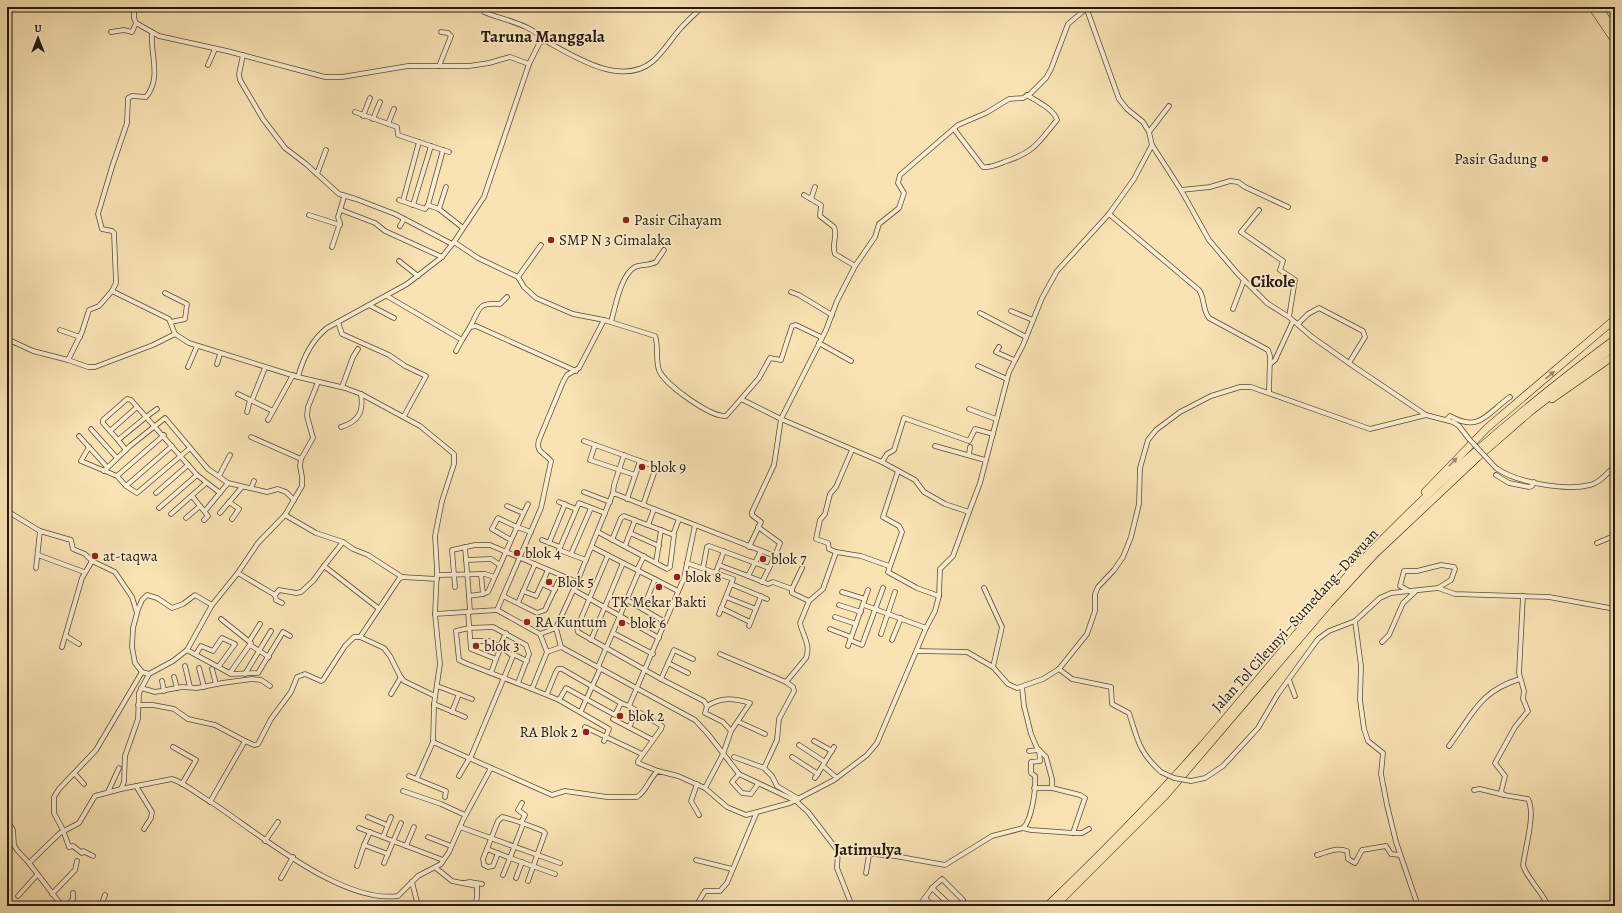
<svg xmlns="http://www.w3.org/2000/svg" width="1622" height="913" viewBox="0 0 1622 913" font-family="Alegreya,serif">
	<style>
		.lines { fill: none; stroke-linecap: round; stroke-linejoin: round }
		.minor-casing { stroke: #5a4a34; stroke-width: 5.5 }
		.motorway-casing { stroke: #251709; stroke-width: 8 }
		.minor { stroke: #fbedcf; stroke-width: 4 }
		.motorway { stroke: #f9e3b5; stroke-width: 7 }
		.minor-bridge-casing { stroke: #5a4a34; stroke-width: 5.5; stroke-linecap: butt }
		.minor-bridge { stroke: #fbedcf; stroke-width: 4 }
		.oneway { fill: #9a8768 }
		.poi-dot { fill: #8f2418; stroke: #fbedcf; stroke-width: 1.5 }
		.labels { text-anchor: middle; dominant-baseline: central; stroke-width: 3.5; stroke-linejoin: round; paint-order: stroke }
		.poi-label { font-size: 15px; fill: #251709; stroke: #fbedcf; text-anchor: start }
		.street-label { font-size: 15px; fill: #251709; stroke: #fbedcf }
		.quarter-label { font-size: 17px; font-weight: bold; fill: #251709; stroke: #fbedcf }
	</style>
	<rect width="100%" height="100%" fill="#f9e3b5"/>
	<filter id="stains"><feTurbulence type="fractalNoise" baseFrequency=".005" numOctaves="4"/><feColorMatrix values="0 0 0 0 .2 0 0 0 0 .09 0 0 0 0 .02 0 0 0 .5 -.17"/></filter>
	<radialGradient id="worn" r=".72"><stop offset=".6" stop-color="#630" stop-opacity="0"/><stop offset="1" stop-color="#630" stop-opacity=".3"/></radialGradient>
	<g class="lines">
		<defs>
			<g id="minor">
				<polyline points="134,7 134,18 136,23 159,36 227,51 325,77 342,77 408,66 469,66 489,63 510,57 529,64"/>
				<path d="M483 7 484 12 489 14C502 19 538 27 543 41"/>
				<polyline points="1086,7 1119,99 1127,109 1143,122 1149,132 1152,145 1181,190 1209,240 1237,273 1267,303 1289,317 1312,337 1356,368 1426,415 1453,422 1459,426 1469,439"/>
				<polyline points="111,32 124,30 132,32 136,23"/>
				<polyline points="243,55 239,74 240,80 263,119 285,148 306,164 339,194 356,199 395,214 452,244"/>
				<polyline points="208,65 215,49"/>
				<polyline points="439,66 451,36 448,33 441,32"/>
				<polyline points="355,112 397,127 398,135 419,142"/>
				<polyline points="363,116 370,98"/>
				<polyline points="373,119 380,102"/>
				<polyline points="388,124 394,109"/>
				<path d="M954 129 983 167C990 168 997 165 1004 162 1035 152 1038 143 1057 120 1054 109 1036 101 1027 95"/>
				<polyline points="1149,132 1169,106"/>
				<polyline points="317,174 326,150"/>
				<polyline points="446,187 439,209 463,228"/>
				<polyline points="1181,190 1210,187 1230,181 1238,182 1245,187 1288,207"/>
				<path d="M804 195 821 205 820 216 834 227C838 236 831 245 835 254L855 266"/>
				<polyline points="811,199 815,187"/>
				<polyline points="399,200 425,209 428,205 439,209"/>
				<polyline points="403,201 419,142 449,152"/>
				<polyline points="413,205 431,146"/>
				<polyline points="428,205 443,150"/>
				<polyline points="341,210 375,223 385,231 442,257"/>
				<polyline points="1259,210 1241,232 1283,261 1280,270 1295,280 1289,317"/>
				<path d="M1109 214 1199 290C1205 298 1202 309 1209 318L1268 350 1270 356 1269 392"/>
				<polyline points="309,215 340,225"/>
				<polyline points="400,226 404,219"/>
				<polyline points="454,242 478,258 518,277 524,287 536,298 573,314 604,320"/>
				<polyline points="332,247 340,223 338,217 344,197"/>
				<polyline points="399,261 418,276"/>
				<polyline points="518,277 541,245"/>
				<path d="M112 291 116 283 114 233 112 231 102 229 98 214 112 167 127 123 128 98 132 96 146 97C162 78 150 54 152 33"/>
				<polyline points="791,292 799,295 832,315"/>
				<polyline points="165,293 187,304 185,319 171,322"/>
				<polyline points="387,296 462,340 470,327 476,326 576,371"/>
				<polyline points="369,305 394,318"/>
				<polyline points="1233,309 1244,280"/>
				<polyline points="1011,311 1033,320"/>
				<polyline points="980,313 1026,337"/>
				<polyline points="338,322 342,334 389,355 405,366 426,376 404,416"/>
				<path d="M611 322C615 308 621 274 635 267 641 264 649 266 656 262L664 250"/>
				<polyline points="1298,324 1308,314 1319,308 1363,331 1365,337 1349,363"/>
				<path d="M470 327C480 309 477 302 500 304L507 297"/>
				<polyline points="60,330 80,337"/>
				<polyline points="7,339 33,351 68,360 82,332 89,310 99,306 112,291 169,319 175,334 189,343 298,377"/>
				<polyline points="819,343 851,361"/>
				<polyline points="999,347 996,352 1014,360"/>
				<polyline points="456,351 462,340"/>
				<polyline points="68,360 88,367 95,367 153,345 175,334"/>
				<polyline points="217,364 220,354"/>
				<polyline points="1270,364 1275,360 1293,321"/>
				<polyline points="978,366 1007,379"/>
				<polyline points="188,367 197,346"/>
				<polyline points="342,387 353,357 358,349"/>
				<polyline points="238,394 273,411"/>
				<polyline points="741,399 759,378 770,358 781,360 792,326 796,325 821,337"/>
				<polyline points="252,400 265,368"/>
				<polyline points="969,409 996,419"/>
				<polyline points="247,412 250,400"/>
				<polyline points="268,420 293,375"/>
				<path d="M1446 420 1450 416C1480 433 1487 413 1510 397"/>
				<path d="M341 427C358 422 364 412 361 394"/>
				<polyline points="91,429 117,458"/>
				<polyline points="110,431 103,423 103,420 127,399 131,400 146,417 157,409"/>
				<polyline points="79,436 107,467"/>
				<polyline points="251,437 301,459"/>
				<polyline points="118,440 110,431 137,407"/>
				<polyline points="584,441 654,466 654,473 643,505"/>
				<polyline points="595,445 590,460 635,475"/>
				<polyline points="935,446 985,460"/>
				<polyline points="89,447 81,461 117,476 126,486 137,493 190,448"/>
				<polyline points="126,450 118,440 146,417 197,475 220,493"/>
				<polyline points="969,455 970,447"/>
				<polyline points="882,462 887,454 894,450 904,418 969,441 975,429 993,434"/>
				<path d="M1496 468C1517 483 1566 491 1590 485 1600 483 1608 472 1615 466"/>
				<polyline points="104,471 130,446 165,418 208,469 228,483 267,492 278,489 286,492 294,500"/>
				<polyline points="898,471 883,517 899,526 902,532 888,572 917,588 939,596"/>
				<polyline points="1496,475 1509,483 1529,487 1532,486 1534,482"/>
				<polyline points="117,476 164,435"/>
				<polyline points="219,476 230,455"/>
				<polyline points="126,486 172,446"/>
				<polyline points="251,488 254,481"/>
				<polyline points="584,492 610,502"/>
				<polyline points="156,493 188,465"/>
				<polyline points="613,493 614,485 624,455"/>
				<polyline points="192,496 208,516 204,520"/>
				<polyline points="627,499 640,461"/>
				<polyline points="229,502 239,509 232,519"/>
				<polyline points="559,502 576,509"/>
				<polyline points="528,504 517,527 531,532"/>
				<polyline points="507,506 523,513"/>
				<polyline points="159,508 197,475"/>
				<polyline points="7,511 40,531 71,540 73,549 85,554 92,561"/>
				<polyline points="205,511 228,483"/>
				<polyline points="969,512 980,483 1009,372 1023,345 1042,298 1057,271 1109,214 1134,179 1152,145"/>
				<polyline points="220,513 242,487"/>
				<polyline points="171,514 206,483"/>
				<polyline points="285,515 316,533 343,542 353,549 368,555 402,577"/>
				<polyline points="186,518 200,506"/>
				<polyline points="648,525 654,509"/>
				<polyline points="695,525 775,556 762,582"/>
				<polyline points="758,527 780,543 775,556"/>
				<polyline points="598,532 667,569 670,567 674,535 624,516 621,518 612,540"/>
				<polyline points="630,533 659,546"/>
				<polyline points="673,535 679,519"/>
				<polyline points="542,540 560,547"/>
				<polyline points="549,543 565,504"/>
				<polyline points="1597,543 1609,538 1615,538"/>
				<polyline points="625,546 635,520"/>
				<polyline points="465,547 469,596 483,594 481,574"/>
				<polyline points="592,547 678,591"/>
				<polyline points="836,552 861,556 889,566"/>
				<polyline points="571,554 591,508"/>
				<polyline points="38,555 84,572"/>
				<polyline points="608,555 577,628 578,632 661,679 674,650 693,659"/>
				<polyline points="466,560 491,559 500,565"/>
				<polyline points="586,560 559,550 579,503 605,513"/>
				<polyline points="656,562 661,530"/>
				<polyline points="687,563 733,579 719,614"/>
				<polyline points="719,565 748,576 761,551"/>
				<polyline points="324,566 343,542"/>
				<polyline points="36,568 40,531"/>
				<polyline points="703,568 707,547 709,546 769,568"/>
				<polyline points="637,570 644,556"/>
				<polyline points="716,572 724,551"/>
				<polyline points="238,573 275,595 276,600 282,603"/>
				<polyline points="437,575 485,574 494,577"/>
				<polyline points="748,576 768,584 773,582 792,589 792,593 809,601"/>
				<polyline points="577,582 613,493 695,525 684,578 629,706 662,726 661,729 638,761 638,763 658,771"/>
				<polyline points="542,584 555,590"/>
				<polyline points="731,584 767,599"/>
				<polyline points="455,587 452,550 475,545 490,545 577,582 556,628 540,634 497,610"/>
				<polyline points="984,588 1002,627 993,667"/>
				<polyline points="792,589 802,568"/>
				<polyline points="574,590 659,638"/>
				<polyline points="523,591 536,596 548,570"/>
				<polyline points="842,592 865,599"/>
				<polyline points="1411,592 1400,586 1404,571 1417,571 1441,565 1454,567 1455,569 1451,580 1438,588"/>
				<polyline points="483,594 488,592 517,527 498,518 492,529 511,540"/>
				<polyline points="275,595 279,590 296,593 301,592 313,581 324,566 378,608"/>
				<polyline points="469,596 470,612"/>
				<polyline points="503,596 537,613 545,610 561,576"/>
				<path d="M1523 596 1519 673 1524 691 1523 699 1528 711 1515 727 1495 763 1505 776 1501 792 1504 795 1528 799C1536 814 1525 848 1523 865 1526 877 1543 893 1548 906"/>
				<polyline points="726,597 756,609"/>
				<polyline points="627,600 665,622"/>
				<polyline points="518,603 535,564"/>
				<polyline points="839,605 861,612"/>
				<polyline points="864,605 926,628"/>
				<polyline points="721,608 750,622"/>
				<polyline points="643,609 655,579"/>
				<polyline points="137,612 142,600 147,595 157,598 172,608 183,604 195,595 212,605"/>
				<polyline points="468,612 471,649 496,659 501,647 513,656 470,759"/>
				<path d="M435 614 497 610 541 508 551 461C545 453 535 452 539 440L563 382 567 375 579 368 604 320 655 336C659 345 655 359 659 370 664 384 710 417 726 416L741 399 781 419 774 465 752 512V515L761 522 749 547"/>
				<polyline points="835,617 856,624"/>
				<polyline points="221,619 251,643 230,673"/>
				<polyline points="1355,621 1361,666 1360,700 1364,729 1368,741 1383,753 1381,774 1387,805 1396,842 1418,906"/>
				<polyline points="749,626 761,596"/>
				<polyline points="830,629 851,637"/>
				<polyline points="613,633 653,654"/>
				<polyline points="881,634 895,592"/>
				<polyline points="66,636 79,644"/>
				<polyline points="360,637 384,648 390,656 400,676 404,681 435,696"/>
				<polyline points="250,640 260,624"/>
				<polyline points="591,640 623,563"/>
				<polyline points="850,640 862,645 883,588"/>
				<polyline points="892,640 901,618"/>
				<polyline points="471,641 489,641 501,647"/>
				<polyline points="1382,642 1389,635 1403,603 1415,592"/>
				<polyline points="250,645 269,657"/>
				<polyline points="500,646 506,633"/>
				<polyline points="848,646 868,590"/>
				<polyline points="62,647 82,578 92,561 115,572 132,597 137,613 133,628 132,647 135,663 142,672"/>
				<polyline points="561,647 695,720 708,734 739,774 796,801 808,812 838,851 837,868 852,906"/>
				<polyline points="187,650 231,674 258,673 283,632 290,636"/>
				<polyline points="917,651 967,652 993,667 1008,684 1017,688 1043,679 1059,669 1087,634 1095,611 1095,594 1098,587 1114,570 1123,557 1131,537 1139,504 1140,468 1148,440 1156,430 1180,412 1211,396 1240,387 1251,387 1370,429 1426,415"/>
				<polyline points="547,652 561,647 556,628"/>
				<polyline points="196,654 201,646 213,651 222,638 235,644 219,666"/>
				<polyline points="513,654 527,661"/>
				<polyline points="720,654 786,682"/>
				<polyline points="668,663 688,673"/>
				<polyline points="185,666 190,687"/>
				<polyline points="598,667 639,571"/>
				<polyline points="199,668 204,687"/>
				<polyline points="212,669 216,684"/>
				<path d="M1059 669 1072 679 1111 687 1112 704 1129 713C1138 740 1138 751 1161 772"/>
				<polyline points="491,673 496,659"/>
				<polyline points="149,674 173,661 187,650 212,605 237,574 258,543 285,515 302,486 302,477 300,466 301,459 313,438 307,416 308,407 318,382"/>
				<polyline points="245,674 271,631"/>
				<polyline points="174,677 177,688"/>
				<path d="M661 679 704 701 707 706 705 713 723 722 731 731 723 754 705 788 678 776 658 771C649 778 647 791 637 797H607L565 791 552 795 433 742 434 704 440 664 435 614 437 570 435 536 442 501 454 464V454L420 426 361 394 345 388 298 377C303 358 312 340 327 328L407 284 442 257 454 242 484 197 529 64 540 42 546 41C575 57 621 87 652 62 663 53 671 39 680 29 687 21 695 14 702 7"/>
				<polyline points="1289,680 1295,696"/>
				<polyline points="162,681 164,691"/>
				<polyline points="518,683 529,654 526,645 493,627 469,628 456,631 459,660 465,663 532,689 547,652 540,634"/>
				<polyline points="437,686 472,699"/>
				<polyline points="1022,687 1024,706 1031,734 1037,748 1046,757 1052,779 1052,788 1080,795 1085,798 1073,833 1031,830 1023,828"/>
				<polyline points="141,688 155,692 182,687 197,688 222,683 252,679 261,680 270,686"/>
				<polyline points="532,689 559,700 609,729 604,741"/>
				<polyline points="391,694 401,677"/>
				<polyline points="547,694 556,672 558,669 562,669 621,703"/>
				<polyline points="559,700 566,688 615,715 621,703 629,706"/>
				<polyline points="434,704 465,717"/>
				<polyline points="138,705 153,705 174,709 188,719 215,725 245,741"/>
				<path d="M707 706C721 697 734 698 750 703L731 731"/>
				<polyline points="581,711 600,669"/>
				<polyline points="452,712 459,694"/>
				<polyline points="613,719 653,740"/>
				<polyline points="739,722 765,734"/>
				<polyline points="585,727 642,754"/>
				<polyline points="629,727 637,711"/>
				<polyline points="814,741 832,751"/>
				<polyline points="799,745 825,762"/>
				<path d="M1449 746C1472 716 1479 691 1520 679"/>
				<polyline points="173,747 196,760 182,784"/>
				<polyline points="1029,751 1039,750"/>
				<polyline points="734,757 764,768 772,776 777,786 799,799"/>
				<polyline points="792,757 818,774"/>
				<polyline points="823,766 837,778"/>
				<path d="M764 768 777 740 779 719 794 691 793 687 786 682 806 658C811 645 803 636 800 623L809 601 823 589 836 552 829 549 828 543 816 539 820 520 825 514 830 494 836 487 852 450"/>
				<polyline points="75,774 84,784"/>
				<polyline points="739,774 732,782 742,793 751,794 758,784"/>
				<polyline points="409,776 446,791 445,797"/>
				<polyline points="459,776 469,759"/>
				<polyline points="417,778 433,742"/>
				<polyline points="815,778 834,747"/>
				<polyline points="1191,781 1205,778 1223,766 1258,728 1278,694 1318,639 1329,631 1355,621 1380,598 1391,593 1438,588 1455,594 1549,597 1615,609"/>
				<polyline points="697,784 691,801 699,815"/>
				<polyline points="136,786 152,812 151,818 144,829"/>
				<polyline points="705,788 727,807 746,815 790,803 834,780 867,755 877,743 926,628 935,611 939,596 940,569 953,556 969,512 945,504 924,492 915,480 882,462 781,419 826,330 837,301 855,266 875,237 879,224 899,208 904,193 898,183 900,175 958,125 986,113 1009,99 1023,98 1030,94 1046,78 1051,69 1068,24 1087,8"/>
				<polyline points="1034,788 1052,788"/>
				<polyline points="1474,790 1480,789 1504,795"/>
				<polyline points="403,791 441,804 465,815"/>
				<polyline points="108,792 119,768"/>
				<polyline points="210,802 245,741 254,745 258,744 271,719 291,692 297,677 305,674 321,681 323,680 345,646 354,637 360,637 399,579 402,577 437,579"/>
				<path d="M522 803 518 810 525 815 522 821 523 824 510 858 487 849 498 821 502 817C516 820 530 826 543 831L545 833 528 881"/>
				<polyline points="368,817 387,825"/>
				<polyline points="7,820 13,830 14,845 17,850 29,863 62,906"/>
				<polyline points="460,827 560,863"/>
				<polyline points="359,828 443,860"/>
				<polyline points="370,832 364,845 388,854"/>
				<polyline points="1073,833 1082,833 1089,829"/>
				<polyline points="383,837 391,817"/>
				<polyline points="428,837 451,846"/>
				<polyline points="265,841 278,822"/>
				<polyline points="406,846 414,827"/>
				<polyline points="487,849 483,859 484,865 488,867 493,866 498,853"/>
				<path d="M838 851 895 856 945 865 992 836 1023 828C1032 820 1036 788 1035 776L1031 773V762L1040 761 1039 750"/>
				<path d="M1317 855C1328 852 1336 847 1347 851L1348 859 1355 863 1362 850 1386 846 1391 854 1400 855"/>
				<polyline points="93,856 83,851 82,853 73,846 69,847 63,830 54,813 54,797 59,789 96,750 142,672 149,674 139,693 138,719 125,756 124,782 121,789"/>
				<polyline points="696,860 732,869"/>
				<path d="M29 863 60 833 79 823 95 796 121 789 172 779C185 783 198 795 211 802 257 832 341 904 398 896L418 876 441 864 449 852 463 820 491 768"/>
				<polyline points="384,863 401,823"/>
				<polyline points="357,866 364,845"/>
				<polyline points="436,868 452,881 477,886 477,897 475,906"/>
				<polyline points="866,873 869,855"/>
				<polyline points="503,875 510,858 555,874"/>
				<polyline points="281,878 293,857"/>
				<polyline points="516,878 522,862"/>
				<polyline points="412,882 418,906"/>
				<polyline points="464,883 470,882 482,884"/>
				<polyline points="932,888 950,905"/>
				<polyline points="52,894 75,870 77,861"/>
				<polyline points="18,896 37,875"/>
				<polyline points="925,898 933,906"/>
				<polyline points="67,906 73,899 73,893"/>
				<polyline points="101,906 105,895"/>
				<polyline points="696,906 705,891 720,891 727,883 756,814"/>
				<polyline points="919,906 932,888 942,879 963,900"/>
			</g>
			<g id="motorway">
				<polyline points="1592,7 1615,41"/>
				<polyline points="1598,7 1615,31"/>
				<polyline points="1552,399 1615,355"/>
				<polyline points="1425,492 1487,428 1615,319"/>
				<path d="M1047 906C1099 856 1151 804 1199 749 1250 691 1298 629 1352 571 1431 486 1521 409 1615 339"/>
				<polyline points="1055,906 1165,796 1329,604 1375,554 1478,457 1531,411 1615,346"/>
			</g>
		</defs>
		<use href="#minor" class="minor-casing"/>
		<use href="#motorway" class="motorway-casing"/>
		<use href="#minor" class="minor"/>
		<use href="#motorway" class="motorway"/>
		<defs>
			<g id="minor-bridge">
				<polyline points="1469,439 1496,468"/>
				<polyline points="1161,772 1174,778 1191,781"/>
			</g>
		</defs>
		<use href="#minor-bridge" class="minor-bridge-casing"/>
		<use href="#minor-bridge" class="minor-bridge"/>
	</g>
	<defs><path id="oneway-solid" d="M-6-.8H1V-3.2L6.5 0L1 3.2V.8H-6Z"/></defs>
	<g class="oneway">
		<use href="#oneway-solid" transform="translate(1550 375) rotate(-40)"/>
		<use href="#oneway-solid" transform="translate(1453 462) rotate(-46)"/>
	</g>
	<g class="poi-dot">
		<circle cx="1545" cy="159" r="4"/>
		<circle cx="626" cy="220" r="4"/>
		<circle cx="551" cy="240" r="4"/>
		<circle cx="642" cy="467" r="4"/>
		<circle cx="517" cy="553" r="4"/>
		<circle cx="95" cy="556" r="4"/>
		<circle cx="763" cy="559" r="4"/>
		<circle cx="677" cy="577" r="4"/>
		<circle cx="549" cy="582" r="4"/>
		<circle cx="659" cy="587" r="4"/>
		<circle cx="527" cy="622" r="4"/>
		<circle cx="622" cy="623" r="4"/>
		<circle cx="476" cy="646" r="4"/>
		<circle cx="620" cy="716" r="4"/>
		<circle cx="586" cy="732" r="4"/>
	</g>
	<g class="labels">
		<g class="poi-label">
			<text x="1537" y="159" text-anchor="end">Pasir Gadung</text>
			<text x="634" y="220">Pasir Cihayam</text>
			<text x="559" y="240">SMP N 3 Cimalaka</text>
			<text x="650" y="467">blok 9</text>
			<text x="525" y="553">blok 4</text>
			<text x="103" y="556">at-taqwa</text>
			<text x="771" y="559">blok 7</text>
			<text x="685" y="577">blok 8</text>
			<text x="557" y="582">Blok 5</text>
			<text x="659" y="602" text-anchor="middle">TK Mekar Bakti</text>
			<text x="535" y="622">RA Kuntum</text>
			<text x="630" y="623">blok 6</text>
			<text x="484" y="646">blok 3</text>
			<text x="628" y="716">blok 2</text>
			<text x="578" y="732" text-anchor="end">RA Blok 2</text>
		</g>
		<g class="street-label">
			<text transform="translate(1295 620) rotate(-48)">Jalan Tol Cileunyi–Sumedang–Dawuan</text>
		</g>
		<g class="quarter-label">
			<text x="543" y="36">Taruna Manggala</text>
			<text x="1273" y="281">Cikole</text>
			<text x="868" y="849">Jatimulya</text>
		</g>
	</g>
	<rect width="1622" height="913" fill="none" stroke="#f9e3b5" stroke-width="24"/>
	<rect x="8" y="8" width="1606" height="897" fill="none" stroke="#251709" stroke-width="2"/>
	<rect x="12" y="12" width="1598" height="889" fill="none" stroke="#251709"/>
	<g transform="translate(38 38)" stroke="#fbedcf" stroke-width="3" paint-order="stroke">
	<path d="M0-3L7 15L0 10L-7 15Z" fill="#251709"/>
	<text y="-6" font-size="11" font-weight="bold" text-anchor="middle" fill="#251709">U</text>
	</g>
	<rect width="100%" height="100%" filter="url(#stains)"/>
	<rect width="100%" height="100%" fill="url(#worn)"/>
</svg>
